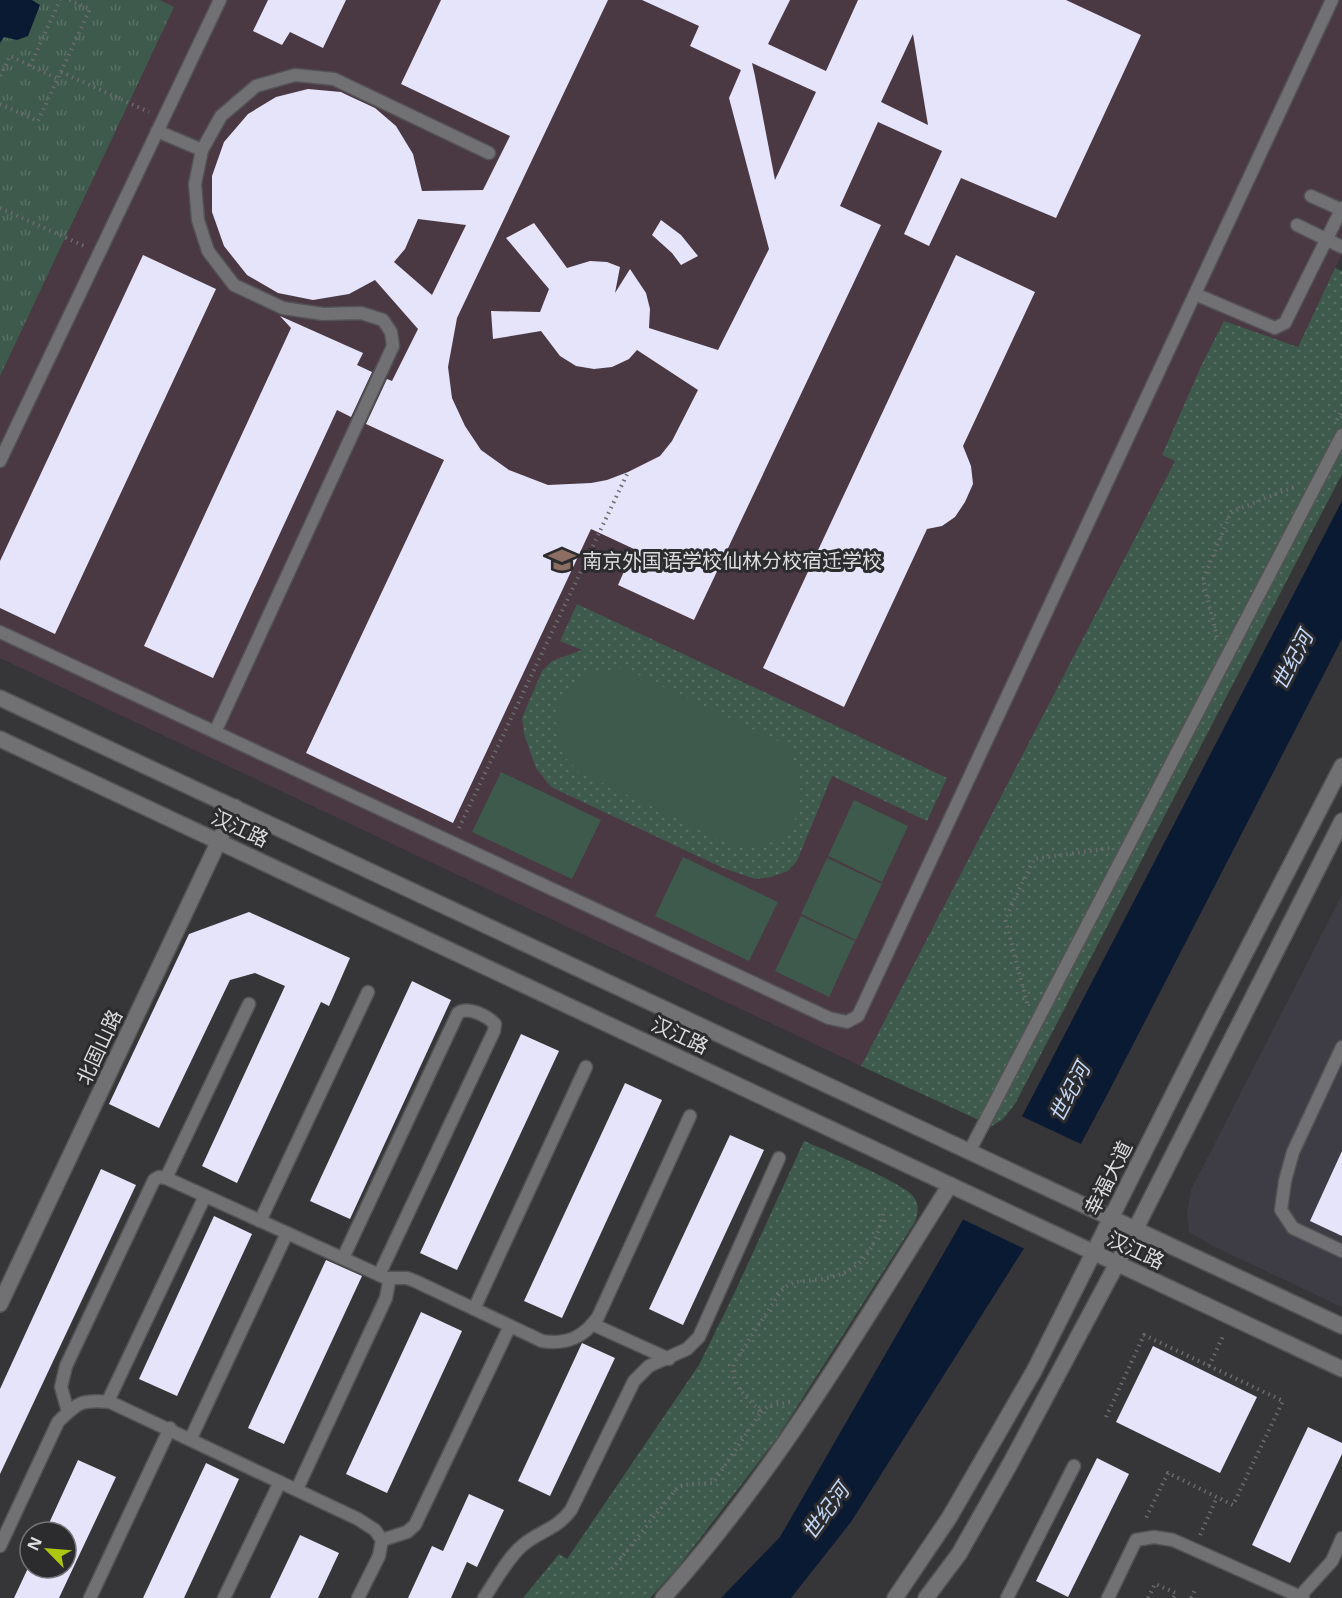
<svg xmlns="http://www.w3.org/2000/svg" width="1342" height="1598" viewBox="0 0 1342 1598" font-family="'Noto Sans','Noto Sans SC',sans-serif">
	<style>
		.built { fill: #3e3d46 }
		.education { fill: #4a3843 }
		.grass { fill: url(#grass-tufts) }
		.park { fill: url(#park-dots) }
		.pitch { fill: #3e5a4c }
		.water { fill: #0b1a33 }
		.pier { fill: #363639 }
		.building { fill: #e5e4fb; fill-rule: evenodd }
		.lines { fill: none; stroke-linecap: round; stroke-linejoin: round }
		.lane-casing { stroke: #535355; stroke-width: 15 }
		.street-casing { stroke: #535355; stroke-width: 18 }
		.secondary-casing { stroke: #535355; stroke-width: 18 }
		.path { stroke: #6b6b6d; stroke-width: 4; stroke-dasharray: 1.5 4.5; stroke-linecap: butt }
		.lane { stroke: #717174; stroke-width: 12 }
		.street { stroke: #717174; stroke-width: 15 }
		.secondary { stroke: #717174; stroke-width: 15 }
		.labels { text-anchor: middle; dominant-baseline: central; stroke-width: 6; stroke-linejoin: round; paint-order: stroke }
		.poi-label { font-size: 20px; fill: #dddcde; stroke: #2c2c2f; text-anchor: start }
		.street-label { font-size: 20px; fill: #dddcde; stroke: #2c2c2f }
		.water-label { font-size: 21px; font-style: italic; fill: #c2d7f7; stroke: #2c2c2f }
	</style>
	<defs>
		<pattern id="grass-tufts" width="24" height="20" patternUnits="userSpaceOnUse" patternTransform="scale(1.5)"><rect width="24" height="20" fill="#3e5a4c"/><path d="M3 7l-1-3M5 7V3M7 7l1-3M15 17l-1-3M17 17v-4M19 17l1-3" fill="none" stroke="#597165"/></pattern>
		<pattern id="park-dots" width="8" height="8" patternUnits="userSpaceOnUse" patternTransform="scale(1.5)"><rect width="8" height="8" fill="#3e5a4c"/><path d="M2 2h.1M6 6h.1" fill="none" stroke="#597165" stroke-width="1.8" stroke-linecap="round"/></pattern>
	</defs>
	<rect width="100%" height="100%" fill="#363639"/>
	<polygon class="built" points="1342,895 1342,1307 1213,1246 1189,1232 1187,1213 1191,1190"/>
	<polygon class="education" points="0,0 1342,0 1342,254 1298,347 1225,322 1162,455 1175,461 861,1066 0,658"/>
	<polygon class="grass" points="0,0 160,0 174,7 0,376"/>
	<g class="park">
		<polygon points="1335,268 1342,271 1342,474 1015,1104 1003,1119 992,1126 861,1066 1175,461 1162,455 1203,362 1224,321 1298,347"/>
		<polygon points="577,604 947,778 927,821 832,776 797,861 788,871 771,877 755,879 723,868 551,787 536,768 524,734 522,718 542,671 552,661 582,650 560,641"/>
		<path d="M804 1141C823 1149 905 1184 913 1196 920 1205 918 1213 915 1222L777 1438 679 1566 650 1598H523L559 1554 567 1559 699 1365 734 1294Z"/>
	</g>
	<g class="pitch">
		<path d="M623 668 778 741C782 745 788 749 791 754 806 779 805 826 775 841 762 847 743 847 730 844L579 772 566 758 561 750 554 714 564 695 583 676 595 672Z"/>
		<polygon points="501,772 601,820 572,879 472,832"/>
		<polygon points="854,800 908,826 882,882 828,856"/>
		<polygon points="683,857 778,902 749,961 655,916"/>
		<polygon points="827,858 882,884 856,940 801,914"/>
		<polygon points="801,916 855,941 829,997 775,971"/>
	</g>
	<g class="water">
		<polygon points="0,0 32,0 40,5 28,36 17,40 4,37 0,43"/>
		<polygon points="1342,501 1342,639 1106,1097 1028,1242 851,1522 791,1598 721,1598 780,1537 1017,1126"/>
	</g>
	<polygon class="pier" points="1019,1115 1083,1145 1027,1250 960,1218"/>
	<g class="building">
		<polygon points="268,0 346,0 323,48 290,32 282,45 253,31"/>
		<path d="M441 0H608L457 318 448 367 452 398 465 426 481 450 509 470 548 485 591 483 607 480 628 472 660 456 672 441 698 390 637 350 629 359 612 367 594 369 576 366 560 356 541 331 493 339 491 311 540 312 549 289 506 238 534 223 567 268 590 261 607 262 620 267 615 293 630 269 646 293 650 309 649 328 718 350 769 249 729 98 741 70 690 46 699 26 642 0H790L768 44 826 71 858 0H1066L1141 35 1056 218 961 178 929 246 904 234 942 151 878 122 840 206 881 225 694 620 618 585 634 549 591 529 453 823 306 753 444 460 366 424 387 379 392 381 418 329 375 280 349 294 313 300 278 293 247 275 224 246 212 212V176L224 142 248 114 276 97 308 89 341 92 347 95 375 108 396 126 413 154 422 191 483 190 510 136 401 84ZM913 34 922 89 928 125 881 102ZM752 63 816 92 775 180 755 76ZM418 219 466 225 432 295 394 262 405 249Z"/>
		<polygon points="661,220 681,235 698,256 681,265 672,253 652,235"/>
		<polygon points="143,255 216,289 55,634 0,608 0,561"/>
		<polygon points="956,255 1035,292 963,446 971,466 973,484 965,502 955,517 942,526 927,529 844,707 763,668"/>
		<polygon points="280,316 363,353 357,365 372,372 351,417 337,410 213,678 144,646 291,328"/>
		<polygon points="249,912 350,958 329,1006 321,1002 237,1183 202,1166 285,986 255,973 230,980 159,1128 109,1104 189,934"/>
		<polygon points="412,981 451,1000 350,1219 310,1201"/>
		<polygon points="521,1034 559,1051 457,1270 420,1253"/>
		<polygon points="625,1083 662,1100 562,1318 524,1301"/>
		<polygon points="730,1135 764,1150 683,1325 649,1309"/>
		<polygon points="1342,1151 1342,1236 1310,1221"/>
		<polygon points="101,1169 136,1185 0,1474 0,1389"/>
		<polygon points="214,1216 252,1234 177,1396 139,1379"/>
		<polygon points="326,1260 362,1276 284,1444 248,1428"/>
		<polygon points="421,1312 462,1331 387,1493 346,1474"/>
		<polygon points="582,1343 615,1358 550,1496 518,1481"/>
		<polygon points="1153,1346 1257,1397 1220,1473 1116,1422"/>
		<polygon points="1308,1427 1342,1443 1342,1454 1290,1563 1252,1545"/>
		<polygon points="1097,1458 1129,1474 1068,1597 1036,1581"/>
		<polygon points="78,1460 116,1477 59,1598 14,1598 28,1568 66,1568 66,1532 45,1532"/>
		<polygon points="206,1463 239,1479 184,1598 143,1598"/>
		<polygon points="469,1494 504,1510 477,1567 467,1562 451,1598 408,1598 432,1546 443,1551"/>
		<polygon points="300,1535 339,1553 318,1598 270,1598"/>
	</g>
	<g class="lines">
		<defs>
			<g id="lane">
				<polyline points="157,131 202,150"/>
				<polyline points="1311,196 1342,210"/>
				<polyline points="1297,225 1342,247"/>
				<polyline points="1195,294 1275,328 1285,323 1342,208"/>
				<polyline points="0,461 220,0"/>
				<polyline points="0,632 829,1018 847,1022 858,1016 1332,0"/>
				<polyline points="215,732 393,346 391,332 383,320 361,313 323,314 283,308 234,285 208,251 198,220 195,184 202,150 221,116 256,86 295,75 334,79 489,153"/>
				<polyline points="1342,1047 1293,1152 1285,1181 1281,1210 1293,1228 1342,1251"/>
				<polyline points="969,1152 1342,435"/>
				<polyline points="166,1178 249,1004"/>
				<polyline points="260,1221 368,992"/>
				<path d="M343 1258 458 1013C469 1006 487 1016 495 1024L494 1031 379 1275"/>
				<path d="M386 1278H407L415 1281 542 1341C567 1345 584 1337 598 1317L690 1116"/>
				<polyline points="474,1309 586,1067"/>
				<polyline points="592,1324 669,1359"/>
				<polyline points="108,1401 205,1196"/>
				<polyline points="68,1412 61,1387 66,1366 154,1180 159,1177 166,1178 386,1278 389,1282 386,1298 297,1489"/>
				<polyline points="191,1438 287,1233"/>
				<polyline points="382,1540 407,1532 415,1525 510,1326"/>
				<path d="M0 1546 58 1422C78 1402 82 1399 110 1402L358 1519 375 1530 382 1540 379 1556 358 1598"/>
				<polyline points="1300,1596 1332,1561 1342,1538"/>
				<polyline points="90,1598 170,1428"/>
				<polyline points="224,1598 280,1482"/>
				<path d="M484 1598C495 1582 508 1557 523 1545 541 1530 556 1530 571 1510L634 1381 649 1366 687 1349 699 1337 779 1158"/>
				<polyline points="1007,1598 1074,1466"/>
				<polyline points="1108,1598 1136,1540 1154,1537 1173,1540 1303,1598"/>
			</g>
			<g id="street">
				<polyline points="0,1304 235,807"/>
				<path d="M663 1598C776 1473 860 1327 950 1185"/>
			</g>
			<g id="secondary">
				<polyline points="0,698 1342,1326"/>
				<polyline points="0,739 1342,1369"/>
				<polyline points="895,1598 949,1518 1034,1371 1208,1025 1342,766"/>
				<polyline points="926,1598 959,1554 1010,1464 1135,1230 1342,821"/>
			</g>
		</defs>
		<use href="#lane" class="lane-casing"/>
		<use href="#street" class="street-casing"/>
		<use href="#secondary" class="secondary-casing"/>
		<g class="path">
			<polyline points="30,66 60,0"/>
			<polyline points="61,72 149,112"/>
			<polyline points="0,76 10,56 58,79"/>
			<polyline points="0,104 38,121 90,9 69,0"/>
			<polyline points="0,208 84,246"/>
			<polyline points="1337,420 1342,410"/>
			<polyline points="1217,637 1203,580 1231,512 1296,486"/>
			<polyline points="459,828 628,472"/>
			<polyline points="1027,1003 1005,919 1034,859 1110,848"/>
			<polyline points="1209,1366 1224,1334"/>
			<polyline points="761,1412 768,1406 791,1402"/>
			<polyline points="1106,1417 1144,1335 1283,1401 1233,1505 1168,1473 1145,1520"/>
			<polyline points="1200,1535 1217,1497"/>
			<path d="M612 1569 678 1487 690 1484 713 1483 761 1412C747 1397 729 1385 734 1363L781 1291C793 1280 799 1282 815 1280 862 1274 873 1254 884 1211"/>
			<polyline points="1148,1598 1155,1584 1176,1593 1173,1598"/>
			<polyline points="1191,1598 1196,1588"/>
		</g>
		<use href="#lane" class="lane"/>
		<use href="#street" class="street"/>
		<use href="#secondary" class="secondary"/>
	</g>
	<defs>
		<symbol id="school-bare" viewBox="-9 -9 18 18"><path d="M0-5L7-2L0 1L-7-2ZM-4 1L0 2.5L4 1V4Q0 6-4 4Z" fill="#8d6e63" stroke="#2c2c2f" stroke-width="2.5" paint-order="stroke"/></symbol>
	</defs>
	<g fill-rule="evenodd">
		<use href="#school-bare" x="543" y="541" width="38" height="38"/>
	</g>
	<g class="labels">
		<g class="poi-label">
			<text x="582" y="560">南京外国语学校仙林分校宿迁学校</text>
		</g>
		<g class="street-label">
			<text transform="translate(240 828) rotate(25)">汉江路</text>
			<text transform="translate(680 1035) rotate(25)">汉江路</text>
			<text transform="translate(99 1047) rotate(-65)">北固山路</text>
			<text transform="translate(1108 1178) rotate(-63)">幸福大道</text>
			<text transform="translate(1136 1250) rotate(25)">汉江路</text>
		</g>
		<g class="water-label">
			<text transform="translate(1292 660) rotate(-63)">世纪河</text>
			<text transform="translate(1069 1092) rotate(-63)">世纪河</text>
			<text transform="translate(825 1511) rotate(-54)">世纪河</text>
		</g>
	</g>
	<g transform="translate(48 1550) rotate(295)"><circle r="28" fill="#2c2c2f" stroke="#737275" stroke-width="1.5"/>
	<path d="M0-4.5L10 22L0 15L-10 22Z" fill="#adc610"/>
	<text y="-9" font-size="16" font-weight="bold" text-anchor="middle" fill="#dddcde">N</text>
	</g>
</svg>
